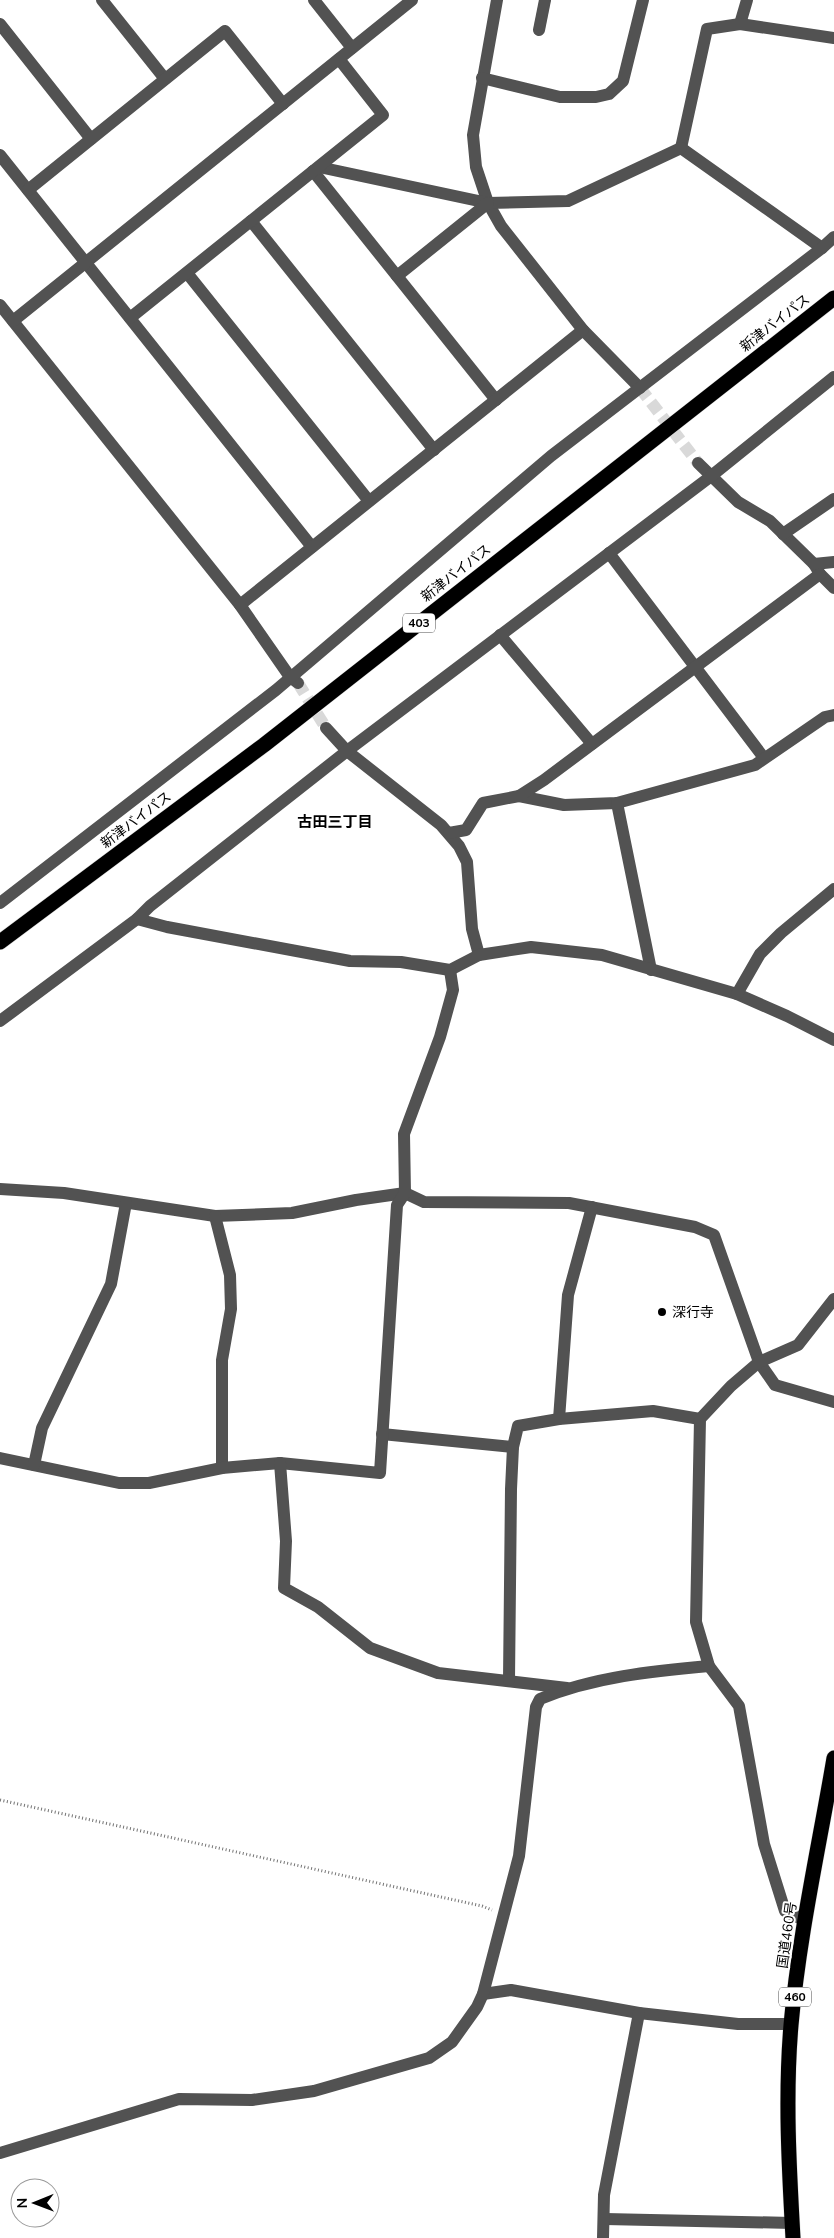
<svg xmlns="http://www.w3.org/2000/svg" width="834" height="2238" viewBox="0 0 834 2238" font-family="'Nunito Sans','Noto Sans JP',sans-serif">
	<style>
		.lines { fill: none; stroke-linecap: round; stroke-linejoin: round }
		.minor-tunnel { stroke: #d9d9d9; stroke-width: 12; stroke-dasharray: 12 6; stroke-linecap: butt }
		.highway-casing { stroke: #dbdbdb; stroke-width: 16 }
		.path { stroke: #747474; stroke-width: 3; stroke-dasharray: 1 2.5; stroke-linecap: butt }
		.minor { stroke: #525252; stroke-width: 12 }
		.highway { stroke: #000; stroke-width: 15 }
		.poi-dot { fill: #000; stroke: #fff; stroke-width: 2 }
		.labels { text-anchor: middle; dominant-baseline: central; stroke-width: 4; stroke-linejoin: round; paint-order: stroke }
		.shield { fill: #fff; stroke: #4c4c4c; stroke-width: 1 }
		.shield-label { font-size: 12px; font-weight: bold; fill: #000 }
		.street-label { font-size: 14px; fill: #000; stroke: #fff }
		.poi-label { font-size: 14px; fill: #000; stroke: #fff; text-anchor: start }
		.neighbourhood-label { font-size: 15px; font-weight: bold; fill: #000; stroke: #fff }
	</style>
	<rect width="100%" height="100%" fill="#fff"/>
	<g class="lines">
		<g class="minor-tunnel">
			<polyline points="640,388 698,463"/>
			<polyline points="298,683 326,728"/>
		</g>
		<defs>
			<g id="highway">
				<polyline points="0,942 264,745 834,298"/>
				<path d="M793 2238C789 2167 785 2096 791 2025 799 1935 819 1847 834 1758"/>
			</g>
		</defs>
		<use href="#highway" class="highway-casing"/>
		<polyline class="path" points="0,1800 482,1906 492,1910"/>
		<g class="minor">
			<polyline points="102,0 165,79"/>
			<polyline points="314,0 352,48"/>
			<polyline points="497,0 473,135 476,167 488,203 501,226 583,330 640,388"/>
			<polyline points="0,24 91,139"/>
			<polyline points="740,24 747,0"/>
			<polyline points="539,30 545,0"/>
			<polyline points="482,78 560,97 596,97 609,94 623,81 643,0"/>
			<polyline points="681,148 707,29 740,24 834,38"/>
			<polyline points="681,148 822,248"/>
			<polyline points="0,155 312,547"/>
			<polyline points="319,167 488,203 568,201 681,148"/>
			<polyline points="313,171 496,400"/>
			<polyline points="28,190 225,31 283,104"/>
			<polyline points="251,221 434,450"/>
			<polyline points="187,273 369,501"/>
			<polyline points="397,276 488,203"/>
			<polyline points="0,305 240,605 290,677 298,683"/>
			<polyline points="130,318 383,115 339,59"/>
			<polyline points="13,321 412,0"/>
			<polyline points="698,463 738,502 770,521 814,564 820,574 834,588"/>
			<polyline points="783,534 834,499"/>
			<polyline points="609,553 764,758"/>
			<polyline points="814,564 834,562"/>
			<polyline points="240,605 583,330"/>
			<polyline points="500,635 592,744"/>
			<polyline points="326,728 347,751 441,825 459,846 467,862 472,929 479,955"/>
			<polyline points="519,796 564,805 617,803 755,765 825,717 834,715"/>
			<polyline points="617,803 651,970"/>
			<polyline points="449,833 466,830 483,803 519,796 544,780 820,574"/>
			<polyline points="0,903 276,690 551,456 822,248 834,237"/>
			<polyline points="137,919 167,927 350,961 401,962 450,970 479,955 531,947 602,955 737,994 787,1016 834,1040"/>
			<polyline points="737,994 760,954 781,933 834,889"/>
			<polyline points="0,1021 137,919 150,906 347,751 710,477 834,377"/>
			<polyline points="0,1189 64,1193 215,1216 292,1213 356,1200 405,1193 424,1202 569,1203 695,1227 714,1235 759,1362 775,1385 834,1402"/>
			<polyline points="215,1216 230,1275 231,1309 222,1360 222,1468"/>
			<polyline points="559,1419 568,1295 592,1207"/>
			<polyline points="382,1434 513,1447"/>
			<polyline points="0,1458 119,1483 149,1483 222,1468 280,1463 380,1473 397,1205 405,1193 404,1134 440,1037 453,990 450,970"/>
			<polyline points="280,1463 286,1541 284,1588 318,1607 370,1648 438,1673 567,1688"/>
			<polyline points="34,1465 42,1428 111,1284 126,1203"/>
			<polyline points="509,1680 511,1489 513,1447 518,1426 559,1419 653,1411 700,1419"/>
			<polyline points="804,1920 785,1911 764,1844 739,1706 709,1666 696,1622 700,1419 731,1386 759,1362 798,1345 834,1299"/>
			<polyline points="483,1994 511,1990 639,2013 738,2024 791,2024"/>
			<path d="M0 2153 179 2099 252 2100 314 2091 429 2058 452 2042 477 2007 483 1994 519 1856 536 1707 540 1699C593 1677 653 1671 709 1666"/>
			<polyline points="605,2219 792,2223"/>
			<polyline points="603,2238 604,2195 639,2013"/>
		</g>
		<use href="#highway" class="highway"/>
	</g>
	<circle class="poi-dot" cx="662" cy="1312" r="5"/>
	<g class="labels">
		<g class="shield">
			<rect x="403" y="613.5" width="32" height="19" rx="4"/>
			<rect x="779" y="1987.5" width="32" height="19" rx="4"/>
		</g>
		<g class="shield-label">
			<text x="419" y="623">403</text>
			<text x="795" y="1997">460</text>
		</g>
		<g class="street-label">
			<text transform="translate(775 323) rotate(-38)">新津バイパス</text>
			<text transform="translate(456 573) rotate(-38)">新津バイパス</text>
			<text transform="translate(136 820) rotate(-37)">新津バイパス</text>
			<text transform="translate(787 1935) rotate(-82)">国道460号</text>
		</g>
		<g class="poi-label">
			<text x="672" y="1312">深行寺</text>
		</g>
		<g class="neighbourhood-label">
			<text x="335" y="822">古田三丁目</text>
		</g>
	</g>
	<g transform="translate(35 2203) rotate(269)"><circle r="24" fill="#ffffff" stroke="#999999"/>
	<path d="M0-4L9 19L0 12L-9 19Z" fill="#000000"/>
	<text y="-8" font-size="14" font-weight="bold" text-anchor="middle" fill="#000000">N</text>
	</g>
</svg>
